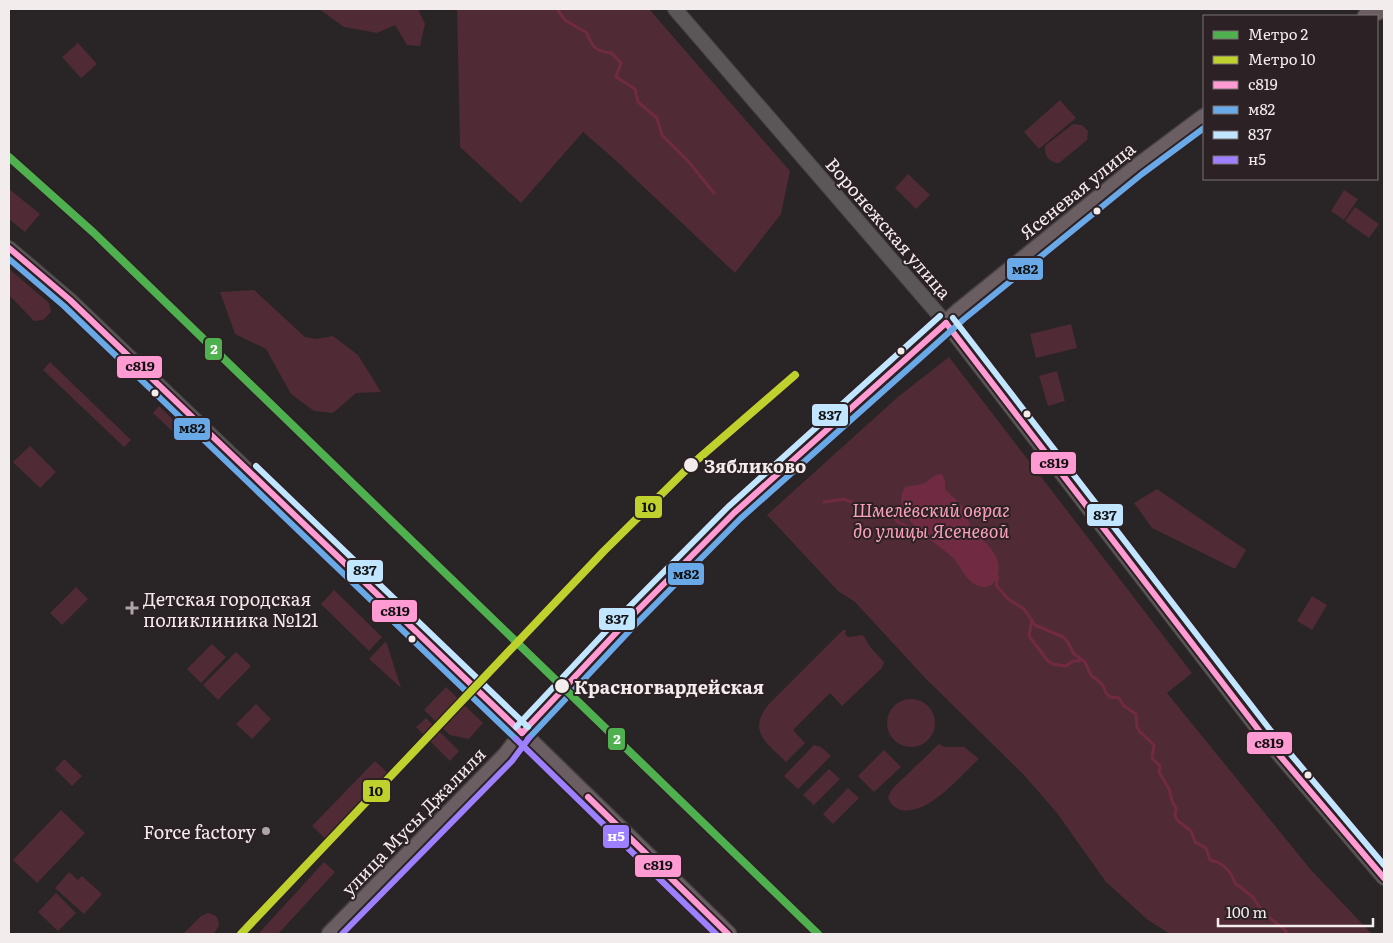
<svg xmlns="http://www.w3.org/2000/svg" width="1393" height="943" viewBox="0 0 1393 943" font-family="Literata,serif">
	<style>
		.green { fill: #502a35 }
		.water { fill: #702b43 }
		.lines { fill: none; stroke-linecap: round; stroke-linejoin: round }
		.stream { stroke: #702b43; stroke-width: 3 }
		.minor-casing { stroke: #474243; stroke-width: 16 }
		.major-casing { stroke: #474243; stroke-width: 19 }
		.minor { stroke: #5b5657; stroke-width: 14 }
		.major { stroke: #6b5e62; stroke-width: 16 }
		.bus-1-casing { stroke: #2c2124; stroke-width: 10 }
		.bus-2-casing { stroke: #2c2124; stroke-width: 10 }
		.bus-3-casing { stroke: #2c2124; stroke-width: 10 }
		.bus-4-casing { stroke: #2c2124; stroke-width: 10 }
		.bus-1 { stroke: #ff9ad2; stroke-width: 6 }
		.bus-2 { stroke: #69a9e7; stroke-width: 6 }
		.bus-3 { stroke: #c2e6ff; stroke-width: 6 }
		.bus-4 { stroke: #9d80ff; stroke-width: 6 }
		.metro-1-casing { stroke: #2c2124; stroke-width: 11 }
		.metro-2-casing { stroke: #2c2124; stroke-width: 11 }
		.metro-1 { stroke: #4fb04f; stroke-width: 8 }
		.metro-2 { stroke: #bed12c; stroke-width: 8 }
		.bus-dot { fill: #f3eced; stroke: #2c2124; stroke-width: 2 }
		.poi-dot { fill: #aca6a7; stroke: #2c2124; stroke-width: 2 }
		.labels { text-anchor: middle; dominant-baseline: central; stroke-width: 4; stroke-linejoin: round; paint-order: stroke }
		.street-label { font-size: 18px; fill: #f3eced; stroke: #2c2124 }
		.stop-label { font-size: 18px; font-weight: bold; fill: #f3eced; stroke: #2c2124; text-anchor: start }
		.park-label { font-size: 18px; font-style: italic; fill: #fba0ba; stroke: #2c2124 }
		.poi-label { font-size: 18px; fill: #f3eced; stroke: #2c2124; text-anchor: start }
		.line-badge { stroke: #2c2124; stroke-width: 2 }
		.badge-label { font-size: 14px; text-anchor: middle; font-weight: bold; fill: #fff }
		.pale-badge-label { font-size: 14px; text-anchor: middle; font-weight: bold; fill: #111 }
	</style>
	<rect width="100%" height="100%" fill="#292425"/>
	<g class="green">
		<polygon points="319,9 418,9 425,24 420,46 407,45 395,25 377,33 344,27"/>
		<polygon points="457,9 649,9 790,171 781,214 735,273 613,158 583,132 521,203 460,147"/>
		<polygon points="78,43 97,64 81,78 62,57"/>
		<polygon points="1060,100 1076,118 1039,149 1024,132"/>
		<path d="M1073 124 1082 125 1088 131 1087 140 1059 163C1049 163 1044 155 1045 146Z"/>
		<polygon points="908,174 930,195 916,209 895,188"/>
		<polygon points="9,189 40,214 25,232 9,219"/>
		<polygon points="1344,190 1358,199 1344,220 1331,211"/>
		<polygon points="1355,207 1379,224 1369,238 1345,221"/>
		<polygon points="9,269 49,303 51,312 43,320 34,321 10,296"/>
		<polygon points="254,290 305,337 316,339 333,336 358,355 381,392 356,393 333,413 314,411 291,394 266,349 235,334 220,292"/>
		<polygon points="1071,324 1077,348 1036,358 1030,334"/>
		<polygon points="949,357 1192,673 1167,693 1311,870 1372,934 1170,934 1148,920 1106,882 1057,813 1023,774 926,679 855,602 838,591 767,515 899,396"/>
		<polygon points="50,362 131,440 124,447 43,370"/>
		<polygon points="1057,371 1065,401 1048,406 1039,376"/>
		<polygon points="159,406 186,432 172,431 153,413"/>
		<polygon points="30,446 56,472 40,488 13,462"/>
		<polygon points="1157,489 1246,550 1235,569 1152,528 1134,503"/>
		<polygon points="76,587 88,599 62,625 50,613"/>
		<polygon points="334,590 382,637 369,651 321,604"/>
		<polygon points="1312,596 1327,605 1312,630 1297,621"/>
		<path d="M843 630H846L845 634 848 637 863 635 871 648 884 662 882 668 842 706 830 693 793 730 805 743 786 762C767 743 747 732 768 705Z"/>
		<polygon points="385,642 387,644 401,688 369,659"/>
		<polygon points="212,644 226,657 201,683 187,669"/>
		<polygon points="236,652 251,666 218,700 203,685"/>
		<polygon points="446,687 483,723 469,739 450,735 424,710"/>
		<circle cx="911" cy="723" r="24"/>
		<polygon points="256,704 271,719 252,739 236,724"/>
		<polygon points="426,718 459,751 450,761 416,727"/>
		<path d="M939 744 944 747H964L979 759C960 776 926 819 898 809 892 806 890 803 888 797L893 788Z"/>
		<polygon points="814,745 821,747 831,756 798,789 784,776"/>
		<polygon points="884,750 901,767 874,792 858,776"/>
		<polygon points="64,759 82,776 72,786 55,769"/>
		<polygon points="375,761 393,778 330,843 312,826"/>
		<polygon points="829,769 840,779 814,805 803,795"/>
		<polygon points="848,788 859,798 833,824 823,814"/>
		<polygon points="61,810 85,833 37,883 13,860"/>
		<polygon points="324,862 335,872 278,934 260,934 259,933"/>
		<polygon points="69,872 78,880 82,876 102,894 84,914 55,888"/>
		<polygon points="56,893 76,913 58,931 38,912"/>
		<path d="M208 913 216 916C221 923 219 928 213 934H183L201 916Z"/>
	</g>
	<path class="water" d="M942 474 945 480V489C950 496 959 500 963 508 967 515 968 523 973 529 980 538 990 545 995 555 1004 571 996 594 976 585 966 580 961 567 954 559 937 541 887 518 905 487 911 485 917 486 922 484 930 481 933 474 942 474Z"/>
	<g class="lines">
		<g class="stream">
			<path d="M557 9 565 20 587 33C592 47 595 51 611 53L621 63 616 77 635 89 638 102 657 118 662 135 688 161 714 193"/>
			<polyline points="824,502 844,499 866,508 884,507 898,522 922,533"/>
			<polyline points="998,577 996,585 1008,599 1024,609 1035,625 1063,637 1067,641 1074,654 1085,662 1091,675 1102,684 1106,693 1110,697 1119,698 1124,706 1136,714 1137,727 1140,732 1154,745 1152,758 1160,766 1159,772 1169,789 1172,801 1176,808 1175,816 1178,821 1191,831 1195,842 1206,848 1210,860 1217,862 1224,866 1231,874 1235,883 1253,897 1263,913 1283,928 1288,934"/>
			<polyline points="1032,620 1029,636 1047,660 1052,664 1066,666 1073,661 1080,661"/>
		</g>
		<defs>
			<g id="minor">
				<polyline points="675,9 946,323 1264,737 1384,878"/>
				<polyline points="9,248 70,300 522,733"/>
			</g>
			<g id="major">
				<polyline points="1366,16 1384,9"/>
				<polyline points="522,733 728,934"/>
				<polyline points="330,934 506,755 533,720 630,618 734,513 958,312 1137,167 1204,117"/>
			</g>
		</defs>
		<use href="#minor" class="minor-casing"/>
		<use href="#major" class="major-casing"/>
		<use href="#minor" class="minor"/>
		<use href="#major" class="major"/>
		<defs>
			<g id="bus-1">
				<polyline points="9,248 70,300 522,733"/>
				<polyline points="946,323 1264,737 1384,878"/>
				<polyline points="522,733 630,618 734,513 946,323"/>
				<polyline points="588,797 728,934"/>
			</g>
			<g id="bus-2">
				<polyline points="9,259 64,306 516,739"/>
				<polyline points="528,739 636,624 740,519 964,319 1142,174 1204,128"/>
			</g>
			<g id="bus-3">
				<polyline points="953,318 1271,731 1384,865"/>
				<polyline points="256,466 528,727"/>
				<polyline points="516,727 624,612 728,507 940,316"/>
			</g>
			<g id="bus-4">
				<polyline points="516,739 716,934"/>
				<polyline points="342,934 512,761 529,738"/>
			</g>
		</defs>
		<use href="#bus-1" class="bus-1-casing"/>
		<use href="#bus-2" class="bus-2-casing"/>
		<use href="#bus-3" class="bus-3-casing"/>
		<use href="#bus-4" class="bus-4-casing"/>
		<use href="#bus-1" class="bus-1"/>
		<use href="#bus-2" class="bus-2"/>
		<use href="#bus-3" class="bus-3"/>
		<use href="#bus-4" class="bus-4"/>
		<defs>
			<polyline id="metro-1" points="9,157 94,233 818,934"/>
			<polyline id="metro-2" points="241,934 604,551 690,466 795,375"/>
		</defs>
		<use href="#metro-1" class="metro-1-casing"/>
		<use href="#metro-2" class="metro-2-casing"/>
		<use href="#metro-1" class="metro-1"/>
		<use href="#metro-2" class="metro-2"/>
	</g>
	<g class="bus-dot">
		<circle cx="1097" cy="211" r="4.5"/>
		<circle cx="901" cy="351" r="4.5"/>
		<circle cx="155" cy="393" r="4.5"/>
		<circle cx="1027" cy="414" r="4.5"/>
		<circle cx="691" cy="465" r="8"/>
		<circle cx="412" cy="639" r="4.5"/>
		<circle cx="562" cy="686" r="8"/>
		<circle cx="1308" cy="775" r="4.5"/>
	</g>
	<g class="poi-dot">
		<path d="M129.5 600.5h5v5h5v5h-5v5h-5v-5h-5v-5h5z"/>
		<circle cx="266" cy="831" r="5"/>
	</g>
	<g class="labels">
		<g class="street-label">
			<text transform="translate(1077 190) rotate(-39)">Ясеневая улица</text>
			<text transform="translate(889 228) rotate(49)">Воронежская улица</text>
			<text transform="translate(413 821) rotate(-46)">улица Мусы Джалиля</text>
		</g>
		<g class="stop-label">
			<text x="704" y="465">Зябликово</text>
			<text x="574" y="686">Красногвардейская</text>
		</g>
		<g class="park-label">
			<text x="931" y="509">Шмелёвский овраг<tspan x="931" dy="21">до улицы Ясеневой</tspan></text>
		</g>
		<g class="poi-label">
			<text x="143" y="598">Детская городская<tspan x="143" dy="21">поликлиника №121</tspan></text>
			<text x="256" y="831" text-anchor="end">Force factory</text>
		</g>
	</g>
	<g class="line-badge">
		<rect x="1006" y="257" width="38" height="24" rx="5" fill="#69a9e7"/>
		<rect x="204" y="337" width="19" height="24" rx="5" fill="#4fb04f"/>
		<rect x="116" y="355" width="47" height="24" rx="5" fill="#ff9ad2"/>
		<rect x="811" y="403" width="38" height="24" rx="5" fill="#c2e6ff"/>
		<rect x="173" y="417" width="38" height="24" rx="5" fill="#69a9e7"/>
		<rect x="1030" y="451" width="47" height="24" rx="5" fill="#ff9ad2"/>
		<rect x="634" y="495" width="29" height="24" rx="5" fill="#bed12c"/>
		<rect x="1086" y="503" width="38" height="24" rx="5" fill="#c2e6ff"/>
		<rect x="346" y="559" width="38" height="24" rx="5" fill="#c2e6ff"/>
		<rect x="667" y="562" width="38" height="24" rx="5" fill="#69a9e7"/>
		<rect x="371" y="599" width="47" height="24" rx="5" fill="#ff9ad2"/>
		<rect x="598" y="607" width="38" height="24" rx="5" fill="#c2e6ff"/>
		<rect x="607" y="727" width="19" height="24" rx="5" fill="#4fb04f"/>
		<rect x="1246" y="731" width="47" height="24" rx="5" fill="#ff9ad2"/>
		<rect x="362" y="779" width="29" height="24" rx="5" fill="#bed12c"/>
		<rect x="602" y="824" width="28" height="25" rx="5" fill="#9d80ff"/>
		<rect x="634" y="854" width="48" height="24" rx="5" fill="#ff9ad2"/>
	</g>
	<g class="badge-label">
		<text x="214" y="354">2</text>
		<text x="617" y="744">2</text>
		<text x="616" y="841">н5</text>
	</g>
	<g class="pale-badge-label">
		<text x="1025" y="274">м82</text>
		<text x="140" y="371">с819</text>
		<text x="830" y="420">837</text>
		<text x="192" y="433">м82</text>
		<text x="1054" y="468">с819</text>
		<text x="649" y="512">10</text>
		<text x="1105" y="520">837</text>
		<text x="365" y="575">837</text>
		<text x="686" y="579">м82</text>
		<text x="395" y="616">с819</text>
		<text x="617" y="624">837</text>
		<text x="1269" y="748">с819</text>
		<text x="376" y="796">10</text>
		<text x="658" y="870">с819</text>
	</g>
	<rect width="1393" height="943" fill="none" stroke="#f3eced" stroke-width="20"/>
	<rect x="1203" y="15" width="175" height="165" fill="#2c2124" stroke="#7c7274"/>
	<rect x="1213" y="31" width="25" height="8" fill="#4fb04f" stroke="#7c7274"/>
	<text x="1248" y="40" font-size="15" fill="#f3eced">Метро 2</text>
	<rect x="1213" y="56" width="25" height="8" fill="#bed12c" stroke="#7c7274"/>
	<text x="1248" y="65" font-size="15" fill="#f3eced">Метро 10</text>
	<rect x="1213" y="81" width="25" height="8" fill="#ff9ad2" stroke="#7c7274"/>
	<text x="1248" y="90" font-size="15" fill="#f3eced">с819</text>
	<rect x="1213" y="106" width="25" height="8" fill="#69a9e7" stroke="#7c7274"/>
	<text x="1248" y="115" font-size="15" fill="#f3eced">м82</text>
	<rect x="1213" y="131" width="25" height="8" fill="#c2e6ff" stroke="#7c7274"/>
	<text x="1248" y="140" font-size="15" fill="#f3eced">837</text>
	<rect x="1213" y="156" width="25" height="8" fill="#9d80ff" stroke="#7c7274"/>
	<text x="1248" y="165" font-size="15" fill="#f3eced">н5</text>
	<path d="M1218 918v8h155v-8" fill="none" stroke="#f3eced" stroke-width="2.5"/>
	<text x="1226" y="918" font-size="15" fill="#f3eced" stroke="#2c2124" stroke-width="4" paint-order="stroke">100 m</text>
</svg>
